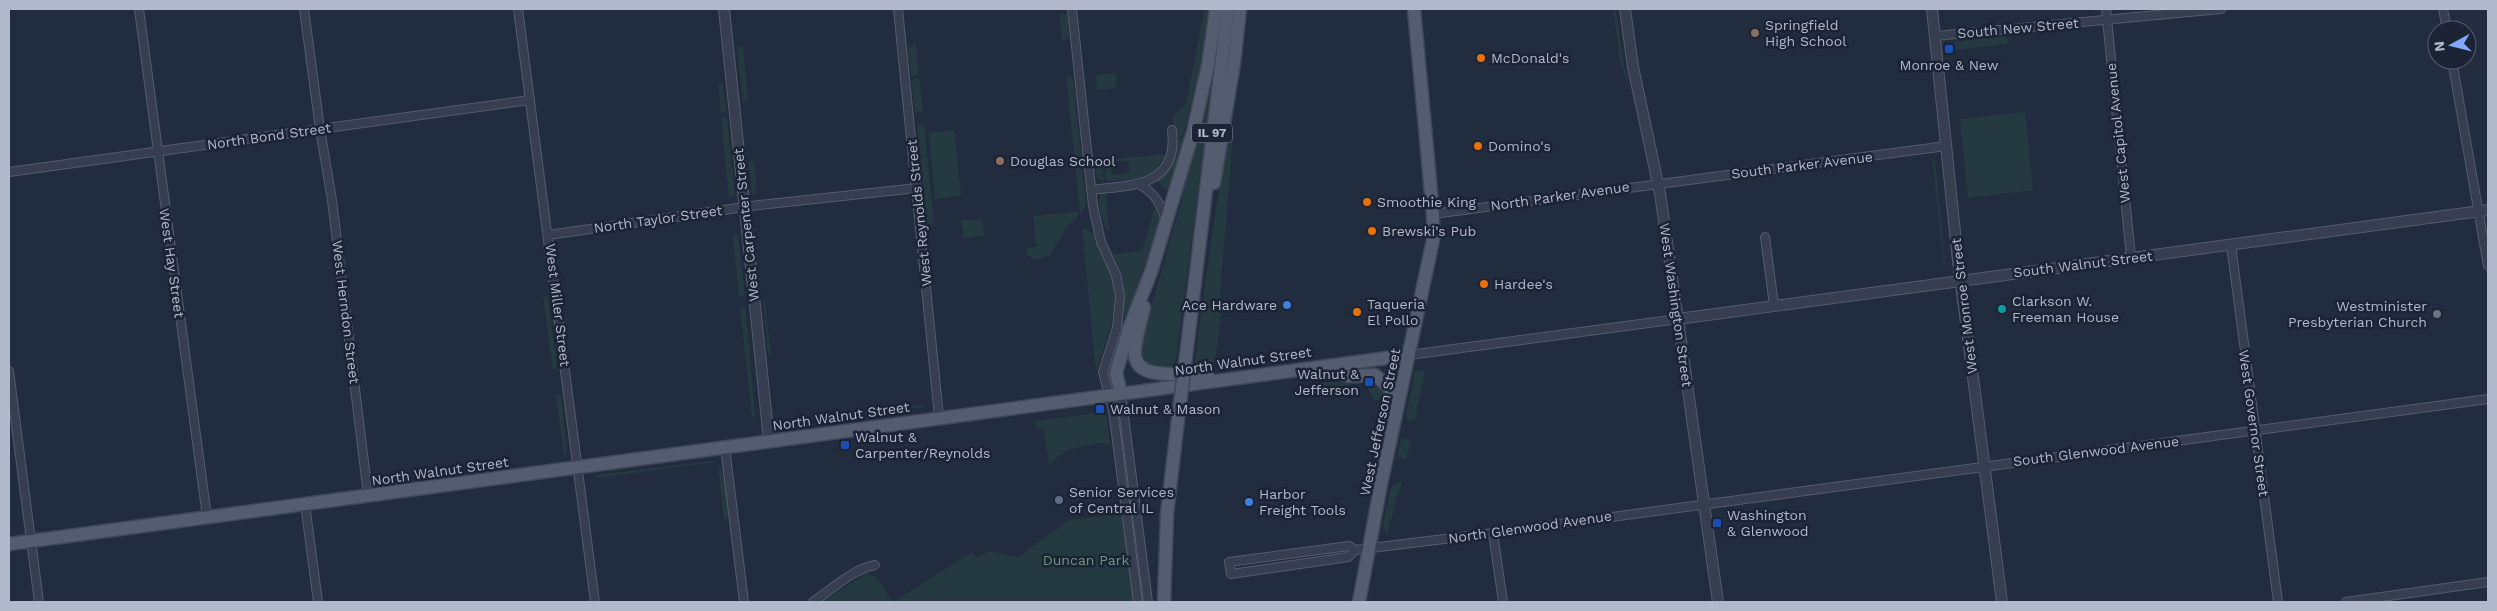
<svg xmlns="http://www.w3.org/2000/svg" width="2497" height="611" viewBox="0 0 2497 611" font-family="'Work Sans',sans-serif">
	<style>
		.green { fill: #243a40 }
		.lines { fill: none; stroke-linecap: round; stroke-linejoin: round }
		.minor-casing { stroke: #545c6d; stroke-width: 10 }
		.tertiary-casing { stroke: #545c6d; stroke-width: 12 }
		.primary-casing { stroke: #3f4758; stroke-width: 15 }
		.minor { stroke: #363e4f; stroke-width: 8 }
		.tertiary { stroke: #363e4f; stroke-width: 10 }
		.primary { stroke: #545d6f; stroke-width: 12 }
		.primary-bridge-casing { stroke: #3f4758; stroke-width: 15; stroke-linecap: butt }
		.primary-bridge { stroke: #545d6f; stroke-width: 12 }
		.education-dot { fill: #8d6e63; stroke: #1b2334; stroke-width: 2 }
		.transit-dot { fill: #1a4fb4; stroke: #1b2334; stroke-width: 2 }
		.food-dot { fill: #e8710a; stroke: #1b2334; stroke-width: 2 }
		.shop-dot { fill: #3f7fe0; stroke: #1b2334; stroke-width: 2 }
		.culture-dot { fill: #0f9aa8; stroke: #1b2334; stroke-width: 2 }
		.worship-dot { fill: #6b7280; stroke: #1b2334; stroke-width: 2 }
		.service-dot { fill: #5c6f8a; stroke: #1b2334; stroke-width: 2 }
		.labels { text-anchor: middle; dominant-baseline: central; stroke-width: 5; stroke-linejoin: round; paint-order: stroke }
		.shield { fill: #1b2334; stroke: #858c9d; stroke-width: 1 }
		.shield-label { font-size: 12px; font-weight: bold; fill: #b2b9ca }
		.poi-label { font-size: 14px; fill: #b2b9ca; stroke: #1b2334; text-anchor: start }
		.street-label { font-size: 14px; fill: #b2b9ca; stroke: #1b2334 }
		.park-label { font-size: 14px; fill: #679d78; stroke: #1b2334 }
	</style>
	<rect width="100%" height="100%" fill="#222c3f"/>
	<g class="green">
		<polygon points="1204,9 1210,9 1199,72 1183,135 1176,139 1173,116 1186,105"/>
		<path d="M1243 9H1246L1230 138H1233L1219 305H1222L1215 362 1195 364C1208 245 1231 128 1243 9Z"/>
		<polygon points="1613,9 1616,11 1623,60 1632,97 1620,60"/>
		<polygon points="1059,14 1067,14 1069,38 1062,41"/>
		<path d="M1220 25 1175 366C1147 373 1139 361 1143 335L1183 196 1181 195 1196 142Z"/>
		<polygon points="2007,36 2008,44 1953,50 1953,42"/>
		<polygon points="743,45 748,101 743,101 737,48"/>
		<polygon points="916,45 919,75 911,75 908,46"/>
		<polygon points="1115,73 1117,88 1097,90 1096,75"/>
		<polygon points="1066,75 1073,78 1086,205 1080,214"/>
		<polygon points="919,78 923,112 915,112 911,79"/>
		<polygon points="718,83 723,84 726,111 721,113"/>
		<polygon points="2025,112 2033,190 1968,198 1960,119"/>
		<polygon points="721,117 727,118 735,196 729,197"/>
		<polygon points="924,123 934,223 926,224 917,126"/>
		<polygon points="954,130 961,196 935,199 929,133"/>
		<path d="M1185 136 1168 190 1156 181C1169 169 1175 159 1176 141Z"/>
		<path d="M1166 154C1153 182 1133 179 1106 181L1105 168H1111L1112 175 1130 173 1128 161 1110 162V166L1105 167 1104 160Z"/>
		<polygon points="1932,157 1935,160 1945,265 1944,265"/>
		<polygon points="1102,160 1104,183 1097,177 1094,161"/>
		<polygon points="754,161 757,193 752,193 749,162"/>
		<path d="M1106 192 1109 231C1103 225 1096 203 1101 194Z"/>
		<polygon points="1157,208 1159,221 1128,317 1124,316 1123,289 1111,246 1114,254 1142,251 1154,209"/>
		<polygon points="1078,212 1078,216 1066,228 1050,255 1036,260 1027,255 1026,249 1036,247 1033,216"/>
		<polygon points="982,219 984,236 963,238 961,220"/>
		<path d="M1082 228 1094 233C1125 296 1117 307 1096 372Z"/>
		<polygon points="733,235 738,235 745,295 739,297"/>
		<polygon points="543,296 548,298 557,367 553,371"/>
		<polygon points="763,300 765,300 771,355 768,355"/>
		<polygon points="740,307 746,309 755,418 752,418"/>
		<polygon points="1425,370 1415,420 1408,421 1406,416 1415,371"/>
		<path d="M1363 380C1373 381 1385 387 1383 398L1377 400 1373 399 1365 383 1321 389 1318 383Z"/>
		<polygon points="556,394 561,395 567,454 564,455"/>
		<polygon points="923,405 923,407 792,420 791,419"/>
		<polygon points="1103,412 1107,418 1110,445 1105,445 1103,442 1068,450 1049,464 1044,428 1036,429 1035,421"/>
		<polygon points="1401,439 1411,440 1406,459 1397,457"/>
		<polygon points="712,461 716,462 597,478 597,475"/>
		<polygon points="718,464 723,474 729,516 725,521 723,514"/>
		<polygon points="1402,481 1387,534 1383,525 1391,487"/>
		<polygon points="1122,514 1134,602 822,602 867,573 877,578 893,602 972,552 977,558 989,551 1018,557 1069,520"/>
	</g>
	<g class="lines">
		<defs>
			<g id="minor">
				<polyline points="139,9 207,517"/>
				<polyline points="304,9 320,129 332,200 368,495"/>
				<polyline points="518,9 595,602"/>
				<polyline points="898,9 939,417"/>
				<polyline points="1072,9 1093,206 1101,242 1116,275 1120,296 1117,328 1103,372 1113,410 1138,602"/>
				<polyline points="2106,9 2131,257"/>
				<polyline points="2443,9 2447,30"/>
				<polyline points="1935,36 2221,9"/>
				<polyline points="2452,60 2488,266"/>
				<polyline points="9,172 530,100"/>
				<path d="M1139 184C1154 193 1160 202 1165 218"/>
				<path d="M1091 190C1132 185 1179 187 1172 130"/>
				<polyline points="1433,214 1946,146"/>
				<polyline points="548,235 759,205 917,188"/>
				<polyline points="1765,237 1774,305"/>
				<polyline points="2231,245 2278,602"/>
				<polyline points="1409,355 1678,319"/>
				<polyline points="9,371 39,602"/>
				<polyline points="1121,393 1148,602"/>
				<polyline points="725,447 744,602"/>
				<polyline points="305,504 318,602"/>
				<polyline points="1493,533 1503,602"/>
				<polyline points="1355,550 1348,557 1231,574 1229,562 1349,546 1355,550 1493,533 2488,399"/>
				<path d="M813 602C831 590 853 569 875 565"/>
				<polyline points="2346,602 2488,582"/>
			</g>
			<g id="tertiary">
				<polyline points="724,9 769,440"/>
				<polyline points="1625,9 1633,67 1660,193 1718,602"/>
				<polyline points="1932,9 1958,261 2002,602"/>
				<polyline points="1678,319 2488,210"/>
			</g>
			<g id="primary">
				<polyline points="1214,183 1234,63 1240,9"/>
				<path d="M1144 307C1141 321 1136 335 1135 349 1132 380 1171 373 1190 374 1196 374 1203 377 1209 378"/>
				<polyline points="1186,356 1228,9"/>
				<polyline points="1321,368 1349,376 1375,375 1389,387 1396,409"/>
				<polyline points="1121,393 1116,373 1130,326 1151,272 1193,132 1208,65 1216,9"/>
				<polyline points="9,544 1409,355"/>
				<polyline points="1164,602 1167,514 1179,411"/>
				<polyline points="1359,602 1381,484 1433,240 1433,214 1414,9"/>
			</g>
		</defs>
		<use href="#minor" class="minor-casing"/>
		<use href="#tertiary" class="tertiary-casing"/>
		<use href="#primary" class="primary-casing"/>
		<use href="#minor" class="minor"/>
		<use href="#tertiary" class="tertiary"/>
		<use href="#primary" class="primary"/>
		<defs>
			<polyline id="primary-bridge" points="1179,411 1186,356"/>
		</defs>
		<use href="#primary-bridge" class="primary-bridge-casing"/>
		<use href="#primary-bridge" class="primary-bridge"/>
	</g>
	<g class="education-dot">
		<circle cx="1755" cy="33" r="5"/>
		<circle cx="1000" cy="161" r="5"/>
	</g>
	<g class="transit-dot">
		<rect x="1944" y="44" width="10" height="10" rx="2.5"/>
		<rect x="1364" y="377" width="10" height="10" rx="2.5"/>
		<rect x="1095" y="404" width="10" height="10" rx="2.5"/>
		<rect x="840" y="440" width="10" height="10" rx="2.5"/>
		<rect x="1712" y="518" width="10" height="10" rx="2.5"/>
	</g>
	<g class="food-dot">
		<circle cx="1481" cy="58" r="5"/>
		<circle cx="1478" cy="146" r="5"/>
		<circle cx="1367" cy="202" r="5"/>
		<circle cx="1372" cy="231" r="5"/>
		<circle cx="1484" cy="284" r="5"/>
		<circle cx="1357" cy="312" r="5"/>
	</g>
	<g class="shop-dot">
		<circle cx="1287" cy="305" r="5"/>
		<circle cx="1249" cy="502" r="5"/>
	</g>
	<circle class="culture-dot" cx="2002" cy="309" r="5"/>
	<circle class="worship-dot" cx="2437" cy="314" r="5"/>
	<circle class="service-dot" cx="1059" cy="500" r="5"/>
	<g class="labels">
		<rect class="shield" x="1192" y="123.5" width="40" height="19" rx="4"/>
		<g class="shield-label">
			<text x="1212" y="133">IL 97</text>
		</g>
		<g class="poi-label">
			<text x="1765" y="25">Springfield<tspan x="1765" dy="16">High School</tspan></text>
			<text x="1491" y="58">McDonald's</text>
			<text x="1949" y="65" text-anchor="middle">Monroe &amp; New</text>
			<text x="1488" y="146">Domino's</text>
			<text x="1010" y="161">Douglas School</text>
			<text x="1377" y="202">Smoothie King</text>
			<text x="1382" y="231">Brewski's Pub</text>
			<text x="1494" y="284">Hardee's</text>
			<text x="2012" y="301">Clarkson W.<tspan x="2012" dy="16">Freeman House</tspan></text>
			<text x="1367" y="304">Taqueria<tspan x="1367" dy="16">El Pollo</tspan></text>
			<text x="1277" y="305" text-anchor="end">Ace Hardware</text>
			<text x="2427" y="306" text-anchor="end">Westminister<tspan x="2427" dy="16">Presbyterian Church</tspan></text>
			<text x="1359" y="374" text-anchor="end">Walnut &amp;<tspan x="1359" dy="16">Jefferson</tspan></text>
			<text x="1110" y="409">Walnut &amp; Mason</text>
			<text x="855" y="437">Walnut &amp;<tspan x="855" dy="16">Carpenter/Reynolds</tspan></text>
			<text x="1069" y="492">Senior Services<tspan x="1069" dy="16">of Central IL</tspan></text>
			<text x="1259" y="494">Harbor<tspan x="1259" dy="16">Freight Tools</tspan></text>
			<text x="1727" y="515">Washington<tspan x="1727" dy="16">&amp; Glenwood</tspan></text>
		</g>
		<g class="street-label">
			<text transform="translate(2018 28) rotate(-5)">South New Street</text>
			<text transform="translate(2118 133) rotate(-96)">West Capitol Avenue</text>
			<text transform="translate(269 136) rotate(-8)">North Bond Street</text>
			<text transform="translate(1802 165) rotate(-7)">South Parker Avenue</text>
			<text transform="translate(1560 196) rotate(-8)">North Parker Avenue</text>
			<text transform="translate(919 213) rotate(-96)">West Reynolds Street</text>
			<text transform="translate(658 219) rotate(-8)">North Taylor Street</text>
			<text transform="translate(746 225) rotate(-96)">West Carpenter Street</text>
			<text transform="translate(172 263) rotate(82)">West Hay Street</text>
			<text transform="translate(2083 264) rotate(-7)">South Walnut Street</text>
			<text transform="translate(558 305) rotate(83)">West Miller Street</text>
			<text transform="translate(1676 305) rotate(82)">West Washington Street</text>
			<text transform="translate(1964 306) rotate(-97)">West Monroe Street</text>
			<text transform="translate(346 312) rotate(83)">West Herndon Street</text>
			<text transform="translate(1243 361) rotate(-8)">North Walnut Street</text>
			<text transform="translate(841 416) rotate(-8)">North Walnut Street</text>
			<text transform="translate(1380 422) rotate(-78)">West Jefferson Street</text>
			<text transform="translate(2254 423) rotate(82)">West Governor Street</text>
			<text transform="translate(2096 451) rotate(-7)">South Glenwood Avenue</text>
			<text transform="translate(440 471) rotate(-8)">North Walnut Street</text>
			<text transform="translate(1530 527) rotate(-8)">North Glenwood Avenue</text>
		</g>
		<g class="park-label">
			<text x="1086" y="560">Duncan Park</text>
		</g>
	</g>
	<rect width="2497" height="611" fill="none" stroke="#b2b9ca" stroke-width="20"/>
	<g transform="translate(2452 45) rotate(263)"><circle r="24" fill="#1b2334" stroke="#575f70"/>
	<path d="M0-4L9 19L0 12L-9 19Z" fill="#82a7ff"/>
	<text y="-8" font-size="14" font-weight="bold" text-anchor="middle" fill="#b2b9ca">N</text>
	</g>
</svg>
